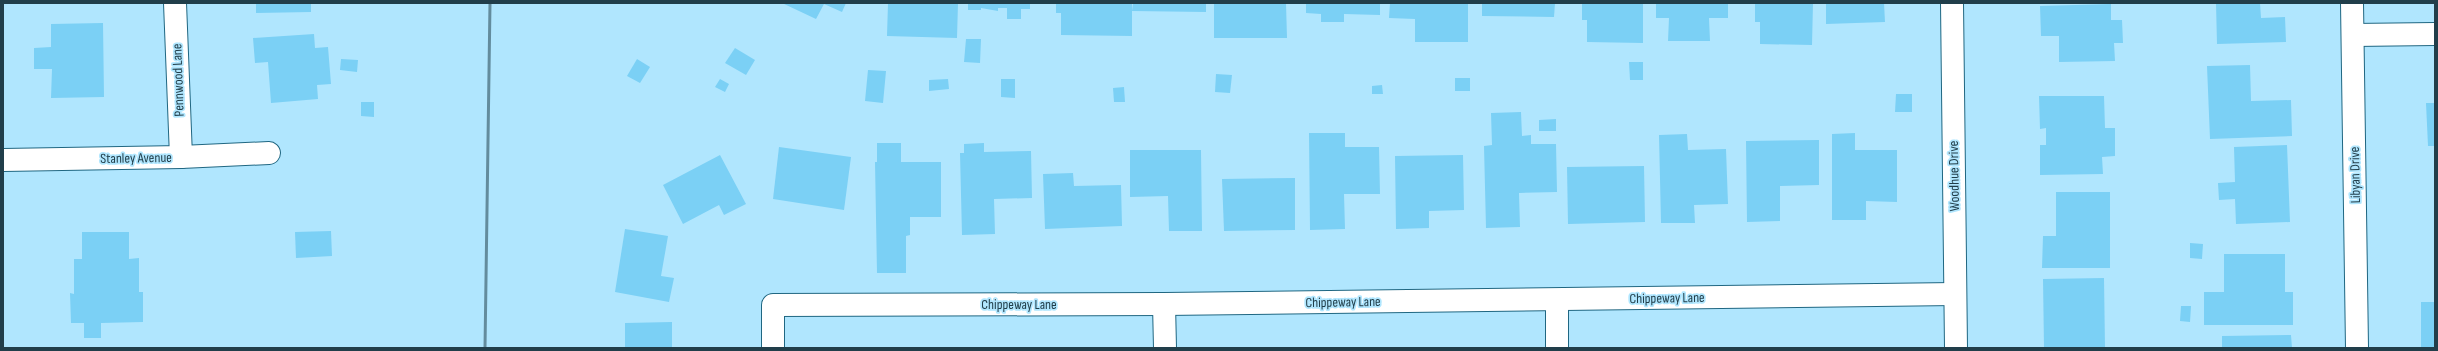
<svg xmlns="http://www.w3.org/2000/svg" width="2438" height="351" viewBox="0 0 2438 351" font-family="'Sofia Sans Condensed',sans-serif">
	<style>
		.building { fill: #7bd0f5 }
		.lines { fill: none; stroke-linecap: round; stroke-linejoin: round }
		.minor-casing { stroke: #206782; stroke-width: 24 }
		.tertiary-casing { stroke: #206782; stroke-width: 24 }
		.minor { stroke: #fff; stroke-width: 22 }
		.tertiary { stroke: #fff; stroke-width: 22 }
		.rail { stroke: #638c9d; stroke-width: 3 }
		.labels { text-anchor: middle; dominant-baseline: central; stroke-width: 3.5; stroke-linejoin: round; paint-order: stroke }
		.street-label { font-size: 14px; fill: #213e4a; stroke: #b0e6fe }
	</style>
	<rect width="100%" height="100%" fill="#b0e6fe"/>
	<g class="building">
		<polygon points="256,3 311,3 311,12 256,13"/>
		<polygon points="782,3 846,3 842,12 824,4 816,19"/>
		<polygon points="888,3 958,3 957,38 887,36"/>
		<polygon points="968,3 1030,3 1030,9 1021,9 1021,19 1007,19 1007,8 998,8 998,11 981,8 981,10 968,10"/>
		<polygon points="1056,3 1132,3 1132,36 1061,35 1061,13 1056,13"/>
		<polygon points="1133,3 1206,3 1206,12 1132,11"/>
		<polygon points="1214,3 1286,3 1287,38 1214,38"/>
		<polygon points="1306,3 1380,3 1380,15 1344,14 1344,22 1321,22 1321,14 1306,13"/>
		<polygon points="1390,3 1468,3 1468,42 1415,42 1415,19 1389,18"/>
		<polygon points="1482,3 1555,3 1554,17 1482,16"/>
		<polygon points="1582,3 1643,3 1643,43 1587,42 1587,20 1582,20"/>
		<polygon points="1656,3 1728,3 1728,18 1709,18 1710,41 1668,41 1669,18 1656,18"/>
		<polygon points="1755,3 1813,3 1812,45 1760,44 1760,22 1755,22"/>
		<polygon points="1826,3 1884,3 1885,22 1826,24"/>
		<polygon points="2216,3 2260,3 2261,18 2285,17 2286,42 2217,44"/>
		<polygon points="2111,4 2111,20 2122,20 2123,43 2114,43 2115,61 2059,62 2059,36 2041,36 2040,6"/>
		<polygon points="103,23 104,97 51,98 52,69 34,69 34,48 51,47 51,24"/>
		<polygon points="314,34 315,48 328,47 331,84 317,85 318,99 271,103 268,62 255,63 253,38"/>
		<polygon points="966,39 981,39 980,63 964,62"/>
		<polygon points="735,48 755,60 746,75 725,63"/>
		<polygon points="341,59 358,60 357,72 340,70"/>
		<polygon points="637,59 650,67 640,83 627,76"/>
		<polygon points="1629,62 1643,62 1643,80 1630,80"/>
		<polygon points="2250,65 2251,101 2291,100 2292,136 2210,139 2207,66"/>
		<polygon points="868,70 886,71 883,103 865,101"/>
		<polygon points="1216,74 1232,75 1230,93 1215,92"/>
		<rect x="1455" y="78" width="15" height="13"/>
		<polygon points="720,79 729,84 725,92 715,87"/>
		<polygon points="948,79 949,89 929,91 929,80"/>
		<polygon points="1001,79 1015,79 1015,98 1001,97"/>
		<polygon points="1382,85 1383,94 1372,94 1372,86"/>
		<polygon points="1124,87 1125,102 1114,102 1113,88"/>
		<polygon points="1896,94 1912,94 1912,112 1895,112"/>
		<polygon points="2039,96 2104,96 2105,128 2115,128 2115,156 2102,157 2103,174 2040,175 2040,145 2046,145 2046,128 2040,129"/>
		<polygon points="361,102 374,102 374,117 361,116"/>
		<polygon points="2426,103 2435,103 2435,146 2428,146"/>
		<polygon points="1521,112 1522,136 1531,135 1531,144 1556,144 1557,192 1519,193 1520,227 1486,228 1484,146 1492,145 1491,113"/>
		<polygon points="1556,119 1556,131 1539,131 1539,120"/>
		<polygon points="1309,133 1345,133 1345,147 1379,147 1380,194 1344,194 1345,229 1310,230"/>
		<polygon points="1855,133 1855,150 1897,150 1897,202 1866,201 1866,220 1832,220 1832,134"/>
		<polygon points="1687,134 1688,150 1726,149 1728,204 1694,205 1695,223 1661,223 1659,135"/>
		<polygon points="1819,140 1819,185 1780,186 1780,221 1747,222 1746,141"/>
		<polygon points="877,143 901,143 901,162 941,162 941,217 910,217 910,235 906,236 906,273 877,273 875,162 877,162"/>
		<polygon points="984,143 984,152 1031,151 1032,198 994,199 995,234 962,235 960,153 964,153 964,144"/>
		<polygon points="2287,145 2290,222 2236,224 2235,199 2219,200 2218,183 2235,182 2234,147"/>
		<polygon points="779,147 851,157 844,210 773,199"/>
		<polygon points="1130,150 1201,150 1202,231 1169,231 1168,196 1130,197"/>
		<polygon points="720,155 746,204 724,215 719,205 683,224 663,185"/>
		<polygon points="1463,155 1464,210 1429,211 1429,228 1396,229 1395,156"/>
		<polygon points="1644,166 1645,222 1568,224 1567,167"/>
		<polygon points="1073,173 1074,186 1121,185 1122,226 1045,229 1043,174"/>
		<polygon points="1295,178 1295,230 1224,231 1222,179"/>
		<polygon points="2056,192 2110,192 2110,268 2042,268 2043,236 2056,236"/>
		<polygon points="625,229 668,236 661,276 674,278 669,302 615,292"/>
		<polygon points="331,231 332,256 296,258 295,232"/>
		<polygon points="82,232 129,232 129,259 139,258 139,292 143,292 143,322 101,323 101,338 84,338 84,323 71,323 70,293 74,294 74,259 82,259"/>
		<polygon points="2190,243 2203,244 2202,259 2190,258"/>
		<polygon points="2224,254 2285,254 2285,292 2293,292 2293,325 2204,325 2204,292 2224,292"/>
		<polygon points="2104,278 2105,348 2044,348 2043,279"/>
		<rect x="2421" y="302" width="14" height="46"/>
		<polygon points="2181,306 2191,306 2190,322 2180,321"/>
		<polygon points="672,322 672,348 625,348 625,323"/>
		<polygon points="2291,335 2292,348 2222,348 2222,336"/>
	</g>
	<g class="lines">
		<defs>
			<g id="minor">
				<polyline points="175,3 181,157"/>
				<polyline points="2352,3 2357,348"/>
				<polyline points="2353,35 2435,34"/>
				<polyline points="3,160 181,157 269,153"/>
				<polyline points="1557,300 1557,348"/>
				<polyline points="1164,304 1165,348"/>
				<polyline points="773,348 773,305 1164,304 1955,294"/>
			</g>
			<polyline id="tertiary" points="1952,3 1956,348"/>
		</defs>
		<use href="#minor" class="minor-casing"/>
		<use href="#tertiary" class="tertiary-casing"/>
		<use href="#minor" class="minor"/>
		<use href="#tertiary" class="tertiary"/>
		<polyline class="rail" points="485,348 490,3"/>
	</g>
	<g class="labels">
		<g class="street-label">
			<text transform="translate(178 80) rotate(-92)">Pennwood Lane</text>
			<text transform="translate(136 158) rotate(-1)">Stanley Avenue</text>
			<text transform="translate(2355 175) rotate(-91)">Libyan Drive</text>
			<text transform="translate(1954 176) rotate(-91)">Woodhue Drive</text>
			<text transform="translate(1667 298) rotate(-1)">Chippeway Lane</text>
			<text transform="translate(1343 302) rotate(-1)">Chippeway Lane</text>
			<text x="1019" y="304">Chippeway Lane</text>
		</g>
	</g>
	<rect width="2438" height="351" fill="none" stroke="#213e4a" stroke-width="8"/>
</svg>
